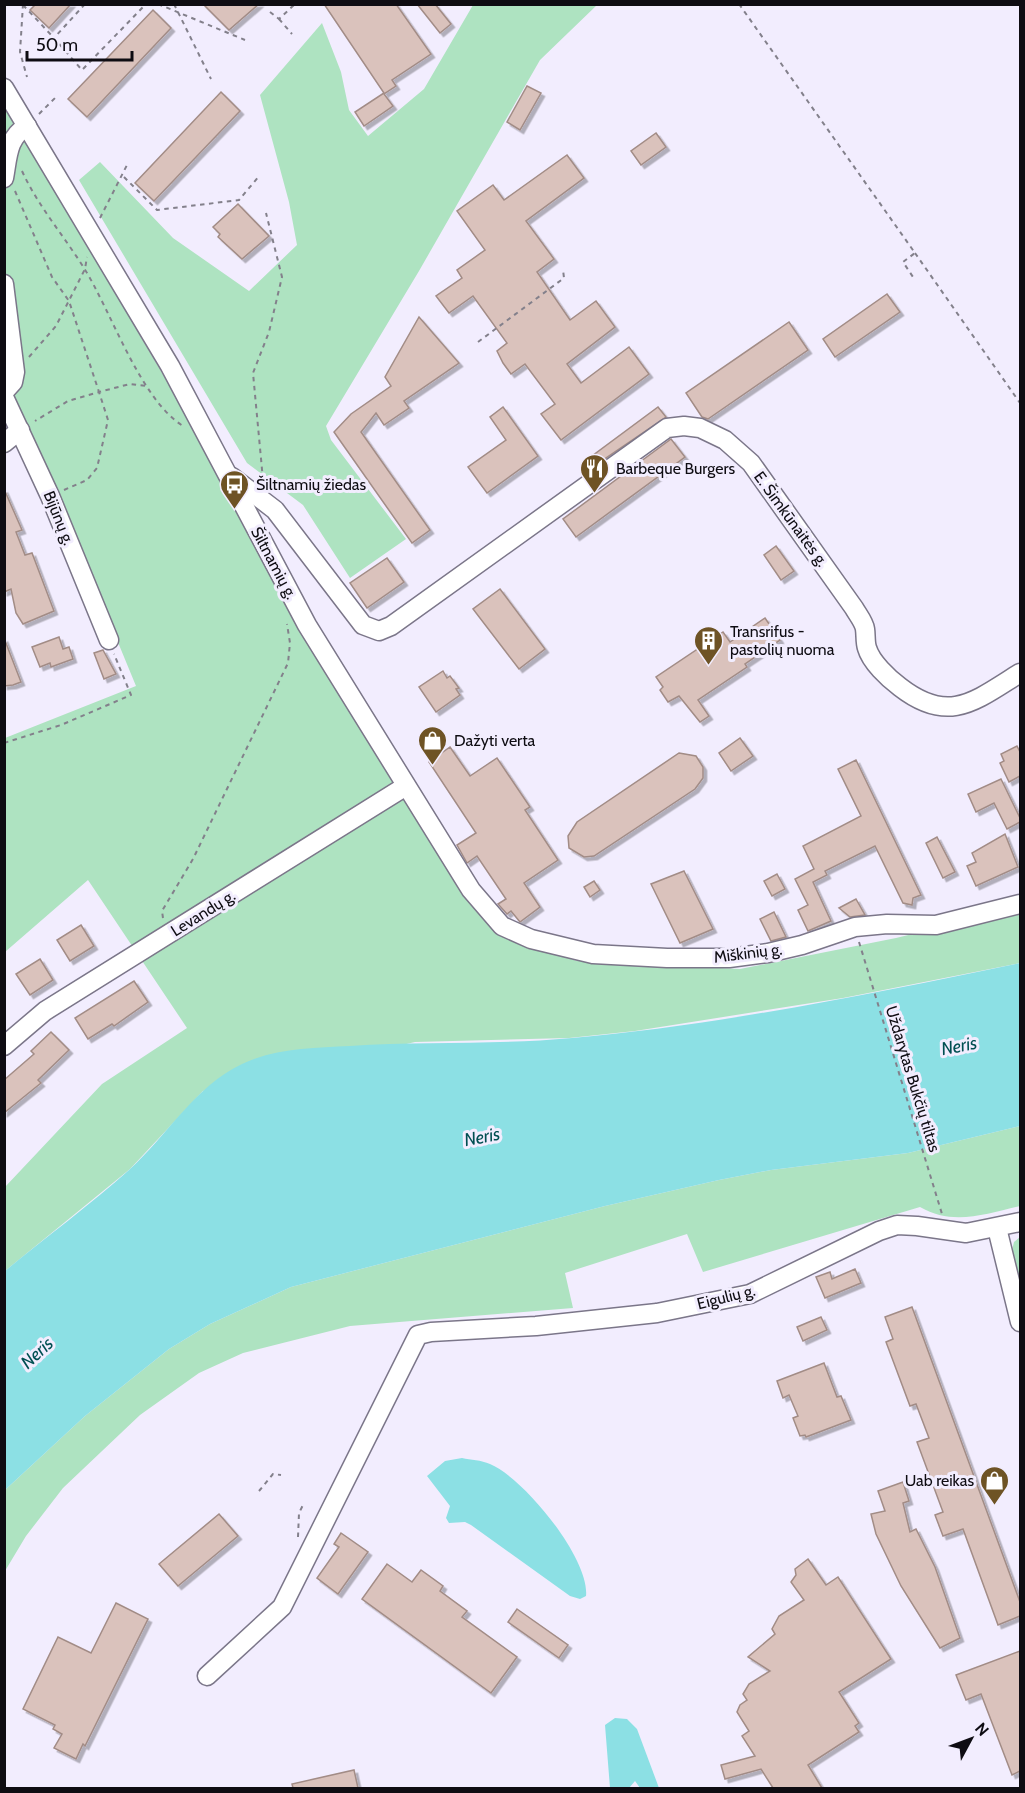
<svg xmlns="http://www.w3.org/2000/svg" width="1025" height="1793" viewBox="0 0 1025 1793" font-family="Cabin,sans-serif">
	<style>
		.green { fill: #aee3c1 }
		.water { fill: #8ce0e4 }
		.building { fill: #dac2bc; stroke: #a28c86; stroke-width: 1.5; filter: url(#shadow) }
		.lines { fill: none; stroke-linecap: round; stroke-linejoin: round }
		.minor-casing { stroke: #7b7689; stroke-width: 21 }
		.path { stroke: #83808b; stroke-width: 2; stroke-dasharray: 4.5 4.5; stroke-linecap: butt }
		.minor { stroke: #fff; stroke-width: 18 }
		.labels { text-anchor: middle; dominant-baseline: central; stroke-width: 6; stroke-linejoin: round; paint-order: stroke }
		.poi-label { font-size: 16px; fill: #0e0c12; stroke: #f2edfe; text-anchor: start }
		.street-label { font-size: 16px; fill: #0e0c12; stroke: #f2edfe }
		.water-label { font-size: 18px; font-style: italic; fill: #004f52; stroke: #f2edfe }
	</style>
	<defs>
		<filter id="shadow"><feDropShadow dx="3.5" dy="3.5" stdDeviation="0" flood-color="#0004"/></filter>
	</defs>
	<rect width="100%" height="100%" fill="#f2edfe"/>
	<g class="green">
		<polygon points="473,5 597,5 540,60 419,271 326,426 331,440 406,539 350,578 303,505 247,463 79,180 100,162 173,238 249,291 297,245 289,202 260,95 322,23 341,72 349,110 368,136 424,89"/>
		<polygon points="4,103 182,407 231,503 298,623 444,859 534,947 577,961 740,969 896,938 1020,908 1020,963 843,998 635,1031 569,1038 415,1042 203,1091 130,1169 5,1271 5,1187 102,1084 187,1028 88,880 5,952 5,738 136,686 35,441 5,388"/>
		<path d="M1020 1126V1206C985 1214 953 1226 920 1207L703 1272 687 1234 565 1273 573 1308 350 1326 243 1353 199 1373 140 1415 63 1488 26 1536 5 1571V1490L85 1416 169 1349 210 1324 291 1287 605 1206 719 1180 771 1170 908 1153Z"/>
		<polygon points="1020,1237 1020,1281 1012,1250 1014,1242"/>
	</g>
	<g class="water">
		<path d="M1020 963V1126L908 1153 771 1170 719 1180 605 1206 291 1287 210 1324 169 1349 85 1416 5 1490V1271C46 1237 90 1205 129 1170 167 1136 195 1086 242 1064 276 1048 313 1048 350 1046 424 1041 499 1045 572 1038 720 1025 875 993 1020 963Z"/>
		<path d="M462 1458C471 1460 481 1460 490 1464 524 1478 590 1559 586 1596L580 1599 570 1596 471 1525 465 1522 449 1523 446 1518 450 1506 427 1476 445 1461Z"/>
		<polygon points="615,1718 627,1719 637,1729 659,1788 640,1788 635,1781 629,1788 610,1788 605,1725"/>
	</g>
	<g class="building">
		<polygon points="36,4 71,4 49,28 30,10"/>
		<polygon points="203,4 259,4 229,30"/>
		<polygon points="324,4 396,4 431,54 392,80 396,86 384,94 393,106 364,126 355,112 384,93"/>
		<polygon points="417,4 435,4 451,24 440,33"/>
		<polygon points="153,10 171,28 87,117 68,99"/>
		<polygon points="527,86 541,93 520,130 507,122"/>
		<polygon points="221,92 240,111 154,201 135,183"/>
		<polygon points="656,133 666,147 641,165 631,151"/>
		<polygon points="567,155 584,178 526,221 554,259 537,272 570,320 596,301 615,327 567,364 581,383 629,347 649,374 561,440 541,414 555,404 525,364 511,374 503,363 497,351 507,343 473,296 449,313 436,296 462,278 457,270 485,250 457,211 493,185 504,200"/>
		<polygon points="238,204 269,236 242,259 218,237 220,234 213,227"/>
		<polygon points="887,294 900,312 835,357 823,339"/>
		<polygon points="419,317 459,363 404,401 409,408 384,425 376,413 361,432 430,530 412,543 334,432 351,414 391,386 385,377"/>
		<polygon points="789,322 808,350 708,419 702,417 686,393"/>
		<polygon points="503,407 538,456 487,493 468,467 506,440 490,417"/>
		<polygon points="658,407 666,417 597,464 592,456"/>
		<polygon points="671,439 685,457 576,537 563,519"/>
		<polygon points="4,489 22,530 16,532 25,555 32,553 54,611 23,624 16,613 11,589 4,592"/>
		<polygon points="776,546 794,571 781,580 764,555"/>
		<polygon points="387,558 404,582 367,608 350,583"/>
		<polygon points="500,589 545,649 519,669 473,609"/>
		<polygon points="765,618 780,640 745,664 747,667 698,700 709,716 700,722 679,696 668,702 660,690 663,687 656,677 723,632 730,642"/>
		<polygon points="59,637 63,649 69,647 73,659 51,667 50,663 40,667 32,647"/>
		<polygon points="4,638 21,682 13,685 4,686"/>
		<polygon points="103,650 116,674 104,679 94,653"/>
		<polygon points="443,671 447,678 450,676 459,688 456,689 460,695 436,712 419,687"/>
		<polygon points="740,738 753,756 731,771 719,753"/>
		<polygon points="1017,746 1020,752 1020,776 1009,782 1000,763 1004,761 1001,754"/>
		<polygon points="450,747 470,776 497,758 530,807 525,810 558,860 524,883 540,907 520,922 511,911 507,914 498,904 506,899 477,856 467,863 457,845 476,833 429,762"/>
		<polygon points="679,753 696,756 703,767 703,778 695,789 594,856 584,857 569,848 568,836 577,822"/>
		<polygon points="856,760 921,895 913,898 912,905 903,903 875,846 825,871 827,875 813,882 831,921 808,931 798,910 808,905 795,879 814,869 803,846 861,816 838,769"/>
		<polygon points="1001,779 1020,818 1020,822 1007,829 994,803 976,812 968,794"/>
		<polygon points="1005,834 1018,867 976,886 967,866 976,862 972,853"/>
		<polygon points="937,837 955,872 943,878 926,843"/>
		<polygon points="684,871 713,929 680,943 651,884"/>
		<polygon points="777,874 785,889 772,896 764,881"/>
		<polygon points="594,881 600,890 590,897 584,887"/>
		<polygon points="856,899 865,915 850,917 839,908"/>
		<polygon points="774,912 786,937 771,941 760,919"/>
		<polygon points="81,925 94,946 70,961 57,940"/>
		<polygon points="40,959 53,980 30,995 16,974"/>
		<polygon points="134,981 148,1002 114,1026 112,1024 88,1039 75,1018"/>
		<polygon points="51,1032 69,1050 38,1080 41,1083 4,1113 4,1080 34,1054 31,1051"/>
		<polygon points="855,1269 861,1283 825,1298 816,1277 830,1272 832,1279"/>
		<polygon points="912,1307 1020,1602 1020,1616 998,1625 963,1529 943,1536 935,1515 943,1512 917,1442 929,1438 916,1404 910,1406 886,1342 893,1339 885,1317"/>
		<polygon points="821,1317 827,1330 803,1341 797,1327"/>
		<polygon points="824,1363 837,1397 841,1396 851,1420 806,1437 805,1435 800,1436 793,1418 798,1416 789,1395 783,1398 777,1381"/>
		<polygon points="903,1482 909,1501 903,1503 910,1532 916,1529 935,1567 960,1638 940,1648 901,1586 876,1534 871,1514 885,1511 878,1491"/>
		<polygon points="219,1514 238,1536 178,1586 159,1564"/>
		<polygon points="341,1533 368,1552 338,1594 317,1578 339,1547 334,1544"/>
		<polygon points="808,1559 826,1585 838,1577 891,1659 839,1692 859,1723 855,1726 859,1732 808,1765 822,1788 773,1788 761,1769 725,1779 721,1765 755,1756 742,1736 749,1731 737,1712 740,1705 747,1700 743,1694 749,1684 770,1671 748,1657 775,1634 772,1629 779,1616 804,1600 791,1582 796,1575 795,1569"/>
		<polygon points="387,1564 412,1582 421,1570 443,1586 440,1591 467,1611 462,1617 517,1657 491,1693 362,1599"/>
		<polygon points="116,1603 148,1619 85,1746 83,1744 76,1759 54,1748 62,1734 53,1729 55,1725 23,1709 58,1637 91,1653"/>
		<polygon points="517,1609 568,1645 559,1658 508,1622"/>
		<polygon points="1020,1651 1020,1771 1012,1775 981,1694 966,1700 956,1675"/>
		<polygon points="354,1770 358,1788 293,1788 292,1784"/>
	</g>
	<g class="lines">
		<defs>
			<g id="minor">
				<polyline points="4,88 170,366 307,625 471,890 502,926 531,939 593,954 667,958 729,958 768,953 802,945 855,927 887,924 936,925 1020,904"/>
				<path d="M4 178C8 157 7 138 27 126"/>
				<polyline points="4,284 15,372 13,382 4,392"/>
				<polyline points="4,397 50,496 109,640"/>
				<polyline points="4,443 20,430"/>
				<path d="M232 477 275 510 363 625 379 631 391 626 667 428 684 426 700 428 725 440 751 463 854 608C858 615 864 622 865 629 866 635 865 642 867 648 871 662 888 678 900 687 949 725 975 701 1020 673"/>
				<polyline points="4,1046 45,1011 406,786"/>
				<polyline points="997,1228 1020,1322"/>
				<polyline points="207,1676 282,1607 418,1335 431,1332 536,1326 657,1313 750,1294 879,1231 897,1225 917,1226 966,1233 1020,1222"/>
			</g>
		</defs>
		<use href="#minor" class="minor-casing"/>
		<g class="path">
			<polyline points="23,4 20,52 27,77"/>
			<polyline points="85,4 54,38 82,70 146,4"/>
			<polyline points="158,4 245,40"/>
			<polyline points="174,4 211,79"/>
			<polyline points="739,4 915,253 903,262 915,280"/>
			<polyline points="23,5 54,38"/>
			<polyline points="270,12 279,19 295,4"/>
			<polyline points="279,19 292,34"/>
			<polyline points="39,114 56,97"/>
			<path d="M22 171C38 206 64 236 84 268 112 313 140 399 183 426"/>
			<polyline points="124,177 157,210 239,200 260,175"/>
			<polyline points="15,191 52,277 69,301 99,392 68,401 35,421"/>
			<polyline points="100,218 127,165"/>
			<polyline points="915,253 1020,403"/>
			<polyline points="478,342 564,278 563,270"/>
			<polyline points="29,357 56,326 85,269 87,257"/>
			<polyline points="263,480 253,373 269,332 282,277 266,213"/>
			<polyline points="64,490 87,480 97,468 108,420 99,392 130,384 147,386"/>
			<polyline points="4,743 61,725 131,695 114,654"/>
			<polyline points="163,918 162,911 193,859 288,663 290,643 287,624"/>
			<polyline points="859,942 942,1214"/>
			<polyline points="259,1491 273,1474 281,1475"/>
			<polyline points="298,1537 299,1513 303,1505"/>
		</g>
		<use href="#minor" class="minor"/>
	</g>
	<defs>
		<symbol id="restaurant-pin" viewBox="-11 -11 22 30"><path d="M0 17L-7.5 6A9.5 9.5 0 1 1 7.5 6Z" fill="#6e5325" stroke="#f2edfe"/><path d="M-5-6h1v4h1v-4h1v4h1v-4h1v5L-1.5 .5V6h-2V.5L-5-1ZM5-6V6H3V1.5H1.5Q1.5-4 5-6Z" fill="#fff"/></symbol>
		<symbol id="bus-pin" viewBox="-11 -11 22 30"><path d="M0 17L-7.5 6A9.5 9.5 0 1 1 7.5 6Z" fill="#6e5325" stroke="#f2edfe"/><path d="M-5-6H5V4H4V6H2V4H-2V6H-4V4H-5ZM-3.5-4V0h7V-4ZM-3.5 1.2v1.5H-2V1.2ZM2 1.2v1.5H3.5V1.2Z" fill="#fff"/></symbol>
		<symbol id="building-pin" viewBox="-11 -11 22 30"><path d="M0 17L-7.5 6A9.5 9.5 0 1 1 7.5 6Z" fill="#6e5325" stroke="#f2edfe"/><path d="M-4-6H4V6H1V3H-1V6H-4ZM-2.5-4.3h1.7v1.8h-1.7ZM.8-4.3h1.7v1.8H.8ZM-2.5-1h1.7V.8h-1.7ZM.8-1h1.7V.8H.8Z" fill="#fff"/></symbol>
		<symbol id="shop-pin" viewBox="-11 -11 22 30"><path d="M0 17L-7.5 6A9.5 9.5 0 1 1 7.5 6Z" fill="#6e5325" stroke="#f2edfe"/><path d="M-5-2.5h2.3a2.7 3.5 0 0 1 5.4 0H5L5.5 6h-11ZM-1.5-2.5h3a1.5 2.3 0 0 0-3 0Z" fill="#fff"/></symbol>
	</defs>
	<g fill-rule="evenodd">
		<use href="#restaurant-pin" x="578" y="452" width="33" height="45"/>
		<use href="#bus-pin" x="218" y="468" width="33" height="45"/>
		<use href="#building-pin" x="692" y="624" width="33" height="45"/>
		<use href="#shop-pin" x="416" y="724" width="33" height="45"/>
		<use href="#shop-pin" x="978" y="1464" width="33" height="45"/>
	</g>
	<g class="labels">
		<g class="poi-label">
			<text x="616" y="468">Barbeque Burgers</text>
			<text x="256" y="484">Šiltnamių žiedas</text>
			<text x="730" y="631">Transrifus -<tspan x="730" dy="18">pastolių nuoma</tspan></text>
			<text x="454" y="740">Dažyti verta</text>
			<text x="974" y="1480" text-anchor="end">Uab reikas</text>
		</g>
		<g class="street-label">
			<text transform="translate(59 518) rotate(68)">Bijūnų g.</text>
			<text transform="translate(791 519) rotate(54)">E. Šimkūnaitės g.</text>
			<text transform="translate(274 563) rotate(62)">Šiltnamių g.</text>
			<text transform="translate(203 913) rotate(-32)">Levandų g.</text>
			<text transform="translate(748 953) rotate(-7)">Miškinių g.</text>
			<text transform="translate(913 1079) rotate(73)">Uždarytas Bukčių tiltas</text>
			<text transform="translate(726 1297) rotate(-14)">Eigulių g.</text>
		</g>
		<g class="water-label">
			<text transform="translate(959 1046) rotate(-11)">Neris</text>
			<text transform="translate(482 1137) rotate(-11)">Neris</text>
			<text transform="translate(37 1353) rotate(-43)">Neris</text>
		</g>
	</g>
	<rect width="1025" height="1793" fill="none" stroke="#0e0c12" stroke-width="12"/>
	<g transform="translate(971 1739) rotate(49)" stroke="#f2edfe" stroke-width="4.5" paint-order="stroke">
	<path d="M0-4.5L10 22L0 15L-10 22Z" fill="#0e0c12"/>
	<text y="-9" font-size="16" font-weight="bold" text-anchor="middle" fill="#0e0c12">N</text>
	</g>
	<path d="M27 51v9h105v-9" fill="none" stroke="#0e0c12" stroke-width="3"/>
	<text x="36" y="51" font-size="18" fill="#0e0c12" stroke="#f2edfe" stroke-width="4.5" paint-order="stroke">50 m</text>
</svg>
